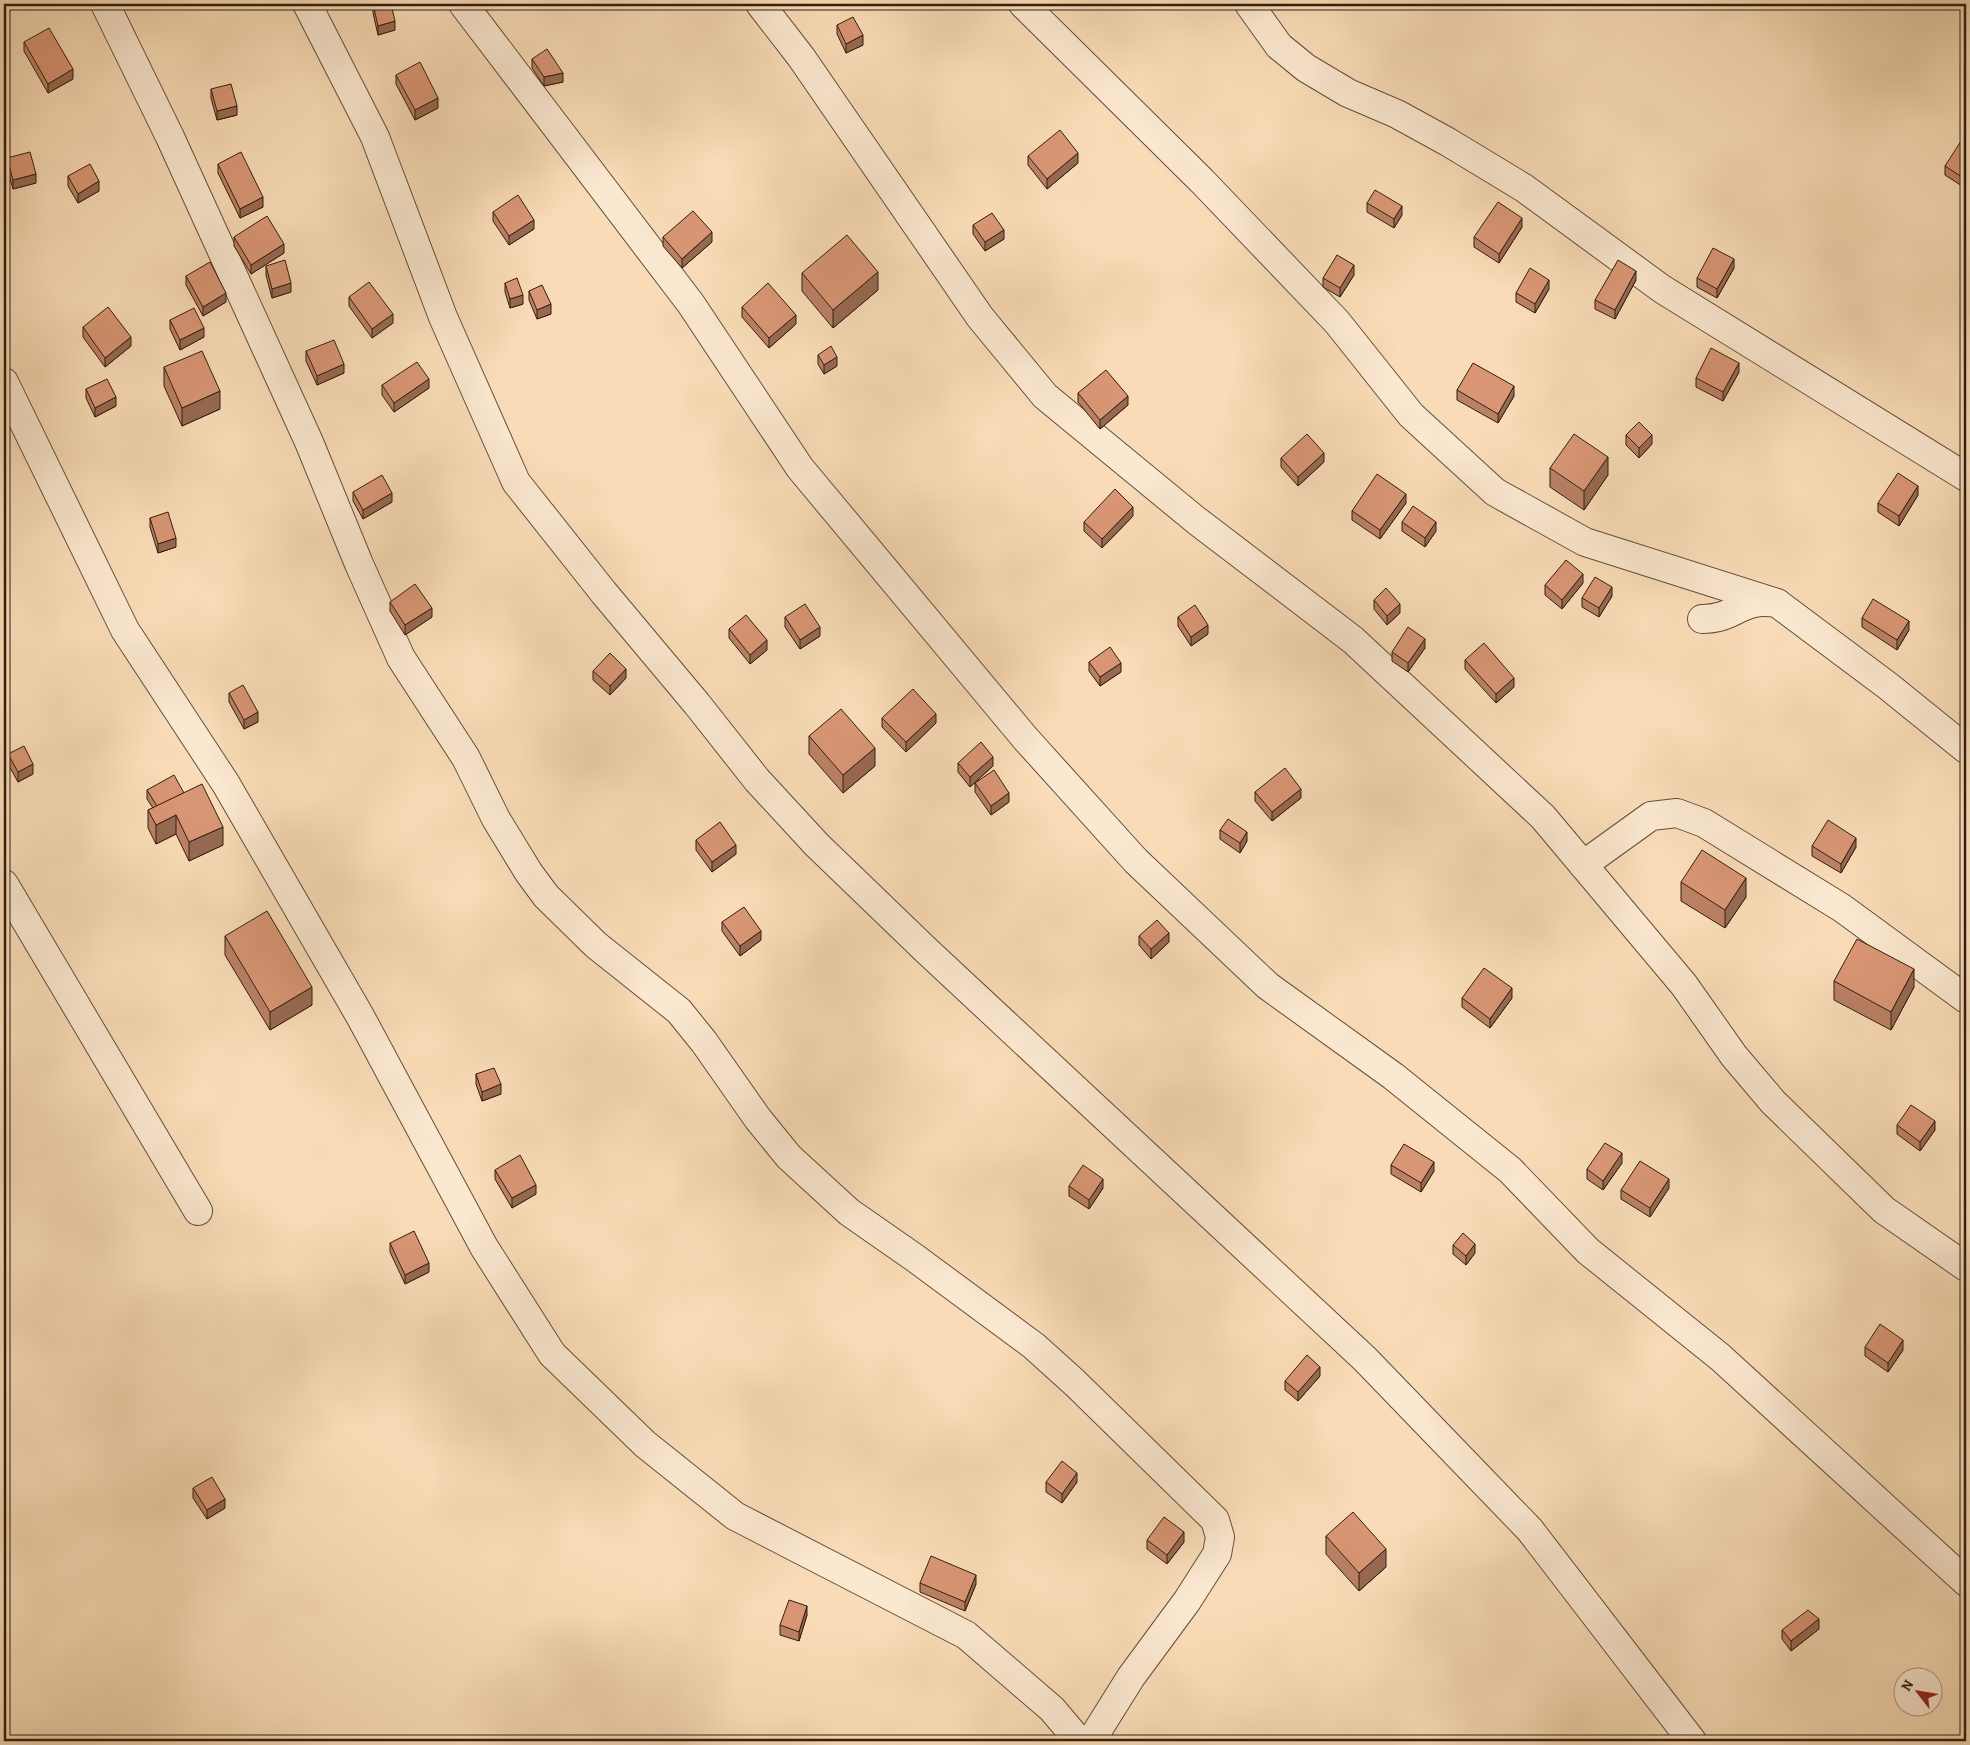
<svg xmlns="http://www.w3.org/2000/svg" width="1970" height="1745" viewBox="0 0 1970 1745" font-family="Alegreya,serif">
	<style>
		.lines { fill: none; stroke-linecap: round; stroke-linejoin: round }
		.minor-casing { stroke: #634e3a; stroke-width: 30 }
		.minor { stroke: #fbe8d0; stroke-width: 28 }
		.wall { fill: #bb8165; stroke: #311e10 }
		.shaded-wall { fill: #986952; stroke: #311e10 }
		.building { fill: #d99675; stroke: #311e10 }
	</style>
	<rect width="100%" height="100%" fill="#f9dcb7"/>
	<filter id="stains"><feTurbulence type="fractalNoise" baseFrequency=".004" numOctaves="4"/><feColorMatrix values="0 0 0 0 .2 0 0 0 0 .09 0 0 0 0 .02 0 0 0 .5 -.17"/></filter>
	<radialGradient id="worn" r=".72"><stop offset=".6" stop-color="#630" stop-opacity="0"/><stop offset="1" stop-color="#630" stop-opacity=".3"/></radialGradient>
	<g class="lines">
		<defs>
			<g id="minor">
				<polyline points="105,4 170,137 309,442 359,564 401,658 466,758 496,819 529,873 546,896 596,945 679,1011 704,1042 758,1119 789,1157 849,1212 915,1258 1034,1346 1075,1383 1215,1520 1220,1537 1217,1554 1187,1601 1131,1677 1091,1741"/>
				<polyline points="307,4 375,137 443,317 516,482 604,593 697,704 757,780 817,845 927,951 1365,1359 1530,1530 1692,1741"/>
				<polyline points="463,4 691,304 800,468 1025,738 1136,861 1268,986 1393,1076 1510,1170 1588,1251 1720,1357 1966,1582"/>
				<polyline points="760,4 801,57 980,317 1045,396 1197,521 1353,640 1543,817 1684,985 1734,1056 1773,1102 1884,1210 1966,1267"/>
				<polyline points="1023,4 1202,181 1337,322 1411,415 1495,492 1585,542 1777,603"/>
				<polyline points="1249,4 1279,46 1306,68 1348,93 1397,114 1448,142 1524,188 1662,289 1966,477"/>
				<polyline points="4,382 125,630 226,784 360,1016 484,1247 552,1354 645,1444 735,1516 966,1635 1052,1709 1079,1741"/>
				<path d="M1702 619C1737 619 1739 597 1777 603L1888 686 1966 749"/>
				<polyline points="1583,865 1651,816 1677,813 1704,823 1842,908 1966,999"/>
				<polyline points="4,884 198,1211"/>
			</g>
		</defs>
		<use href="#minor" class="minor-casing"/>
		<use href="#minor" class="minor"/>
	</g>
	<g class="wall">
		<polygon points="373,4 395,30 378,35 373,13"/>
		<polygon points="837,25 863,45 846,53 837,34"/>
		<polygon points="24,42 73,79 48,93 24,51"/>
		<polygon points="532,59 563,82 544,86 532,68"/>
		<polygon points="396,75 438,108 415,120 396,84"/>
		<polygon points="211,89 237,115 217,120 211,98"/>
		<polygon points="1966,145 1965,188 1945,175 1945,166"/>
		<polygon points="1028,156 1078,163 1047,189 1028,165"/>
		<polygon points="7,158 36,183 13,189 7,168"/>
		<polygon points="218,164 263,207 240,218 218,173"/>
		<polygon points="68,176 99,191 78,203 68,186"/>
		<polygon points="1367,203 1402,215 1394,228 1367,212"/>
		<polygon points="493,212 534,229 509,245 493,221"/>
		<polygon points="973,225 1004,239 985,251 973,234"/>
		<polygon points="1522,227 1499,263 1474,247 1474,237"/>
		<polygon points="234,237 284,253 251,274 234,246"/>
		<polygon points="663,237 712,242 682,268 663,246"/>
		<polygon points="266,266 291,292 272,298 266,275"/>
		<polygon points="1734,268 1717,298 1697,287 1697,278"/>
		<polygon points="802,273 878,290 833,328 802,291"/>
		<polygon points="1354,275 1340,297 1323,287 1323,278"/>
		<polygon points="186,276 226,302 203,316 186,285"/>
		<polygon points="1636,280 1615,319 1595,309 1595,300"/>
		<polygon points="505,283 523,304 510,308 505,292"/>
		<polygon points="1549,289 1535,313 1516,302 1516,293"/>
		<polygon points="529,291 551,314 537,319 529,300"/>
		<polygon points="349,297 393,323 372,338 349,306"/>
		<polygon points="742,307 796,324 769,348 742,317"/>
		<polygon points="170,320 204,337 180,350 170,329"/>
		<polygon points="83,327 131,346 105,367 83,337"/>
		<polygon points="306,351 344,373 317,385 306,361"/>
		<polygon points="818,355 837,366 824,374 818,364"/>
		<polygon points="164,367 220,409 182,426 164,386"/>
		<polygon points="1739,372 1723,401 1696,387 1696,378"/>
		<polygon points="382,385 429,388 394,412 382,395"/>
		<polygon points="86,389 116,406 95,417 86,398"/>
		<polygon points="1457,390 1514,396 1498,423 1457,400"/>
		<polygon points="1078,393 1128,405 1100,429 1078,402"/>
		<polygon points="1626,435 1652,444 1639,458 1626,445"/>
		<polygon points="1281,458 1324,462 1298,486 1281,467"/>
		<polygon points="1550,468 1608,475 1584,510 1550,487"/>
		<polygon points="353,492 392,502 363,519 353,501"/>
		<polygon points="1918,495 1899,526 1878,512 1878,503"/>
		<polygon points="1406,503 1380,539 1352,520 1352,511"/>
		<polygon points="1133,516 1102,548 1084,531 1084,522"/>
		<polygon points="150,518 176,547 158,553 150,527"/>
		<polygon points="1402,522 1436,531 1425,547 1402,531"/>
		<polygon points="1583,583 1562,609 1545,595 1545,585"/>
		<polygon points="1612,596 1599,617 1582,607 1582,598"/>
		<polygon points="1374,600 1400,613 1387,625 1374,609"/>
		<polygon points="390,602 432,617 405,635 390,611"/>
		<polygon points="785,617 820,636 800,649 785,627"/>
		<polygon points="1178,617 1208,634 1191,646 1178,626"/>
		<polygon points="1862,618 1909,630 1897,650 1862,627"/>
		<polygon points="729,629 767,650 750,664 729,638"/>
		<polygon points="1425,648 1408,672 1392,661 1392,652"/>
		<polygon points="1465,660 1514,687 1496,703 1465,669"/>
		<polygon points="1089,662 1121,672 1100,686 1089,671"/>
		<polygon points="593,671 626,678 610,695 593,680"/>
		<polygon points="229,693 258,722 244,729 229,702"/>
		<polygon points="882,718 936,723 906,752 882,727"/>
		<polygon points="809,736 875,766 843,793 809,754"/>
		<polygon points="8,754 33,774 18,782 8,764"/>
		<polygon points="958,763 993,766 970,787 958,772"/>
		<polygon points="975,783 1009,802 991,815 975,792"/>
		<polygon points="147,790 184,793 223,845 189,861 176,834 156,844 148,828 148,810 153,808 147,799"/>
		<polygon points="1255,792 1301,798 1272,821 1255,801"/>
		<polygon points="1220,830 1247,841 1240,853 1220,839"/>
		<polygon points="696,840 736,854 712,872 696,850"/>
		<polygon points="1812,846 1856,847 1841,873 1812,856"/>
		<polygon points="1681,882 1746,897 1725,928 1681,901"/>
		<polygon points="722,922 761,940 740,956 722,931"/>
		<polygon points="225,936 312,1005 270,1030 225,955"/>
		<polygon points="1139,936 1169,942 1151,959 1139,945"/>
		<polygon points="1834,981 1914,987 1891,1030 1834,1000"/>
		<polygon points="1462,998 1512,998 1490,1028 1462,1007"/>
		<polygon points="476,1074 501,1094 482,1101 476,1084"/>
		<polygon points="1897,1125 1935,1130 1920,1151 1897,1134"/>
		<polygon points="1622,1163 1603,1190 1587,1179 1587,1169"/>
		<polygon points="1391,1165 1434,1171 1421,1192 1391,1174"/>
		<polygon points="495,1170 536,1194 512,1208 495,1179"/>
		<polygon points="1069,1186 1103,1188 1089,1209 1069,1196"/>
		<polygon points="1669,1188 1650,1217 1621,1199 1621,1190"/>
		<polygon points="390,1243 429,1272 405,1284 390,1252"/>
		<polygon points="1453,1245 1475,1253 1466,1265 1453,1254"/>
		<polygon points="1865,1347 1903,1350 1888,1372 1865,1356"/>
		<polygon points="1320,1376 1298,1401 1285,1390 1285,1381"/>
		<polygon points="1046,1482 1077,1482 1062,1503 1046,1492"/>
		<polygon points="193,1488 225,1508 207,1519 193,1498"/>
		<polygon points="1326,1536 1386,1567 1359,1591 1326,1554"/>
		<polygon points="1147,1540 1184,1542 1167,1564 1147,1549"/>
		<polygon points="920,1583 976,1584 965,1611 920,1592"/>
		<polygon points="807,1615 799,1641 780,1635 780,1625"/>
		<polygon points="1819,1629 1791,1651 1782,1639 1782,1630"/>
	</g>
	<g class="shaded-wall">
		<polygon points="395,21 395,30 378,35 378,26"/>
		<polygon points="863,35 863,45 846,53 846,44"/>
		<polygon points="73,69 73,79 48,93 48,84"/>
		<polygon points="563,73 563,82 544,86 544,77"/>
		<polygon points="438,98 438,108 415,120 415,110"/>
		<polygon points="237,106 237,115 217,120 217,111"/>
		<polygon points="1078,153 1078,163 1047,189 1047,179"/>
		<polygon points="36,174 36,183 13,189 13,180"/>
		<polygon points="99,181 99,191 78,203 78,194"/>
		<polygon points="263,197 263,207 240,218 240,209"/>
		<polygon points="1402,206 1402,215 1394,228 1394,219"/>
		<polygon points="1522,218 1522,227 1499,263 1499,254"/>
		<polygon points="534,220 534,229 509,245 509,236"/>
		<polygon points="1004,230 1004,239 985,251 985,242"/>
		<polygon points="712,232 712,242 682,268 682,259"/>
		<polygon points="284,244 284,253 251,274 251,265"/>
		<polygon points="1734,259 1734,268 1717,298 1717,289"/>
		<polygon points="1354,265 1354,275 1340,297 1340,288"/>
		<polygon points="1636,271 1636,280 1615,319 1615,310"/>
		<polygon points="878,272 878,290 833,328 833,310"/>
		<polygon points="1549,280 1549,289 1535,313 1535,304"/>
		<polygon points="291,283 291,292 272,298 272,289"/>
		<polygon points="226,293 226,302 203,316 203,307"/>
		<polygon points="523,295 523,304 510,308 510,299"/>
		<polygon points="551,304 551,314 537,319 537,310"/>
		<polygon points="393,314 393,323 372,338 372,329"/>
		<polygon points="796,315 796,324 769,348 769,338"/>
		<polygon points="204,328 204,337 180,350 180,340"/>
		<polygon points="131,337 131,346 105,367 105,358"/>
		<polygon points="837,357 837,366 824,374 824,365"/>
		<polygon points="1739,363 1739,372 1723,401 1723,392"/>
		<polygon points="344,364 344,373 317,385 317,376"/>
		<polygon points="429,379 429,388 394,412 394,403"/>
		<polygon points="1514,386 1514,396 1498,423 1498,414"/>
		<polygon points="220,391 220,409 182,426 182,408"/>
		<polygon points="1128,396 1128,405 1100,429 1100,420"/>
		<polygon points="116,397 116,406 95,417 95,408"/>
		<polygon points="1652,435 1652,444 1639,458 1639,448"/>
		<polygon points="1324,453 1324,462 1298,486 1298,477"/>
		<polygon points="1608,457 1608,475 1584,510 1584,491"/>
		<polygon points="1918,486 1918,495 1899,526 1899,516"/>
		<polygon points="392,493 392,502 363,519 363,510"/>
		<polygon points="1406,494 1406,503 1380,539 1380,530"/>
		<polygon points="1133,507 1133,516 1102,548 1102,539"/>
		<polygon points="1436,522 1436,531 1425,547 1425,538"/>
		<polygon points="176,538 176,547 158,553 158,544"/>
		<polygon points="1583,574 1583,583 1562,609 1562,600"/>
		<polygon points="1612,587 1612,596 1599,617 1599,608"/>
		<polygon points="1400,604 1400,613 1387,625 1387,616"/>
		<polygon points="432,608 432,617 405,635 405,625"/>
		<polygon points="1909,621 1909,630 1897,650 1897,640"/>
		<polygon points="1208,625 1208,634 1191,646 1191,637"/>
		<polygon points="820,627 820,636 800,649 800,640"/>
		<polygon points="1425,639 1425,648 1408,672 1408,663"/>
		<polygon points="767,640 767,650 750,664 750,655"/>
		<polygon points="1121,663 1121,672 1100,686 1100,677"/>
		<polygon points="626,669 626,678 610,695 610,686"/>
		<polygon points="1514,678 1514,687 1496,703 1496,694"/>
		<polygon points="258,712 258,722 244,729 244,720"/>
		<polygon points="936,714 936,723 906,752 906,742"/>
		<polygon points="875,748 875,766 843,793 843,775"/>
		<polygon points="993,757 993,766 970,787 970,777"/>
		<polygon points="33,764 33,774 18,782 18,772"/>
		<polygon points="1301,789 1301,798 1272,821 1272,812"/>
		<polygon points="1009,793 1009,802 991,815 991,806"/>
		<polygon points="176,815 176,834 156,844 156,825"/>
		<polygon points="223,827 223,845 189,861 189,842"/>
		<polygon points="1247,832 1247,841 1240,853 1240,843"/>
		<polygon points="1856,838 1856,847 1841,873 1841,864"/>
		<polygon points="736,845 736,854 712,872 712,862"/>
		<polygon points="1746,878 1746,897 1725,928 1725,910"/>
		<polygon points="761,931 761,940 740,956 740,946"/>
		<polygon points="1169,933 1169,942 1151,959 1151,949"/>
		<polygon points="1914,969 1914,987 1891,1030 1891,1012"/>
		<polygon points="312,987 312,1005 270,1030 270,1012"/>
		<polygon points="1512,988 1512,998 1490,1028 1490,1019"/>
		<polygon points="501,1084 501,1094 482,1101 482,1092"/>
		<polygon points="1935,1121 1935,1130 1920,1151 1920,1142"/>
		<polygon points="1622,1153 1622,1163 1603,1190 1603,1181"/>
		<polygon points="1434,1162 1434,1171 1421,1192 1421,1183"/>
		<polygon points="1103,1179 1103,1188 1089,1209 1089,1200"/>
		<polygon points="1669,1179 1669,1188 1650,1217 1650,1208"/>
		<polygon points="536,1185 536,1194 512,1208 512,1198"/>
		<polygon points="1475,1244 1475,1253 1466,1265 1466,1256"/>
		<polygon points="429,1263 429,1272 405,1284 405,1275"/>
		<polygon points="1903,1340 1903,1350 1888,1372 1888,1363"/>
		<polygon points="1320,1367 1320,1376 1298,1401 1298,1392"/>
		<polygon points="1077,1473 1077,1482 1062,1503 1062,1494"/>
		<polygon points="225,1499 225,1508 207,1519 207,1510"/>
		<polygon points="1184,1532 1184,1542 1167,1564 1167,1555"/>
		<polygon points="1386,1549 1386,1567 1359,1591 1359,1573"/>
		<polygon points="976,1575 976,1584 965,1611 965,1602"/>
		<polygon points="807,1606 807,1615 799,1641 799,1632"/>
		<polygon points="1819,1619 1819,1629 1791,1651 1791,1641"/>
	</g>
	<g class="building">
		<polygon points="373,4 391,4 395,21 378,26"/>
		<polygon points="853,17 863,35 846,44 837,25"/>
		<polygon points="49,28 73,69 48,84 24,42"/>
		<polygon points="547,49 563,73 544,77 532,59"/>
		<polygon points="420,62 438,98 415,110 396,75"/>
		<polygon points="231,84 237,106 217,111 211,89"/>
		<polygon points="1060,130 1078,153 1047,179 1028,156"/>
		<polygon points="1961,141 1966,145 1966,178 1965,179 1945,166"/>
		<polygon points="30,152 36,174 13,180 7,158"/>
		<polygon points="241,152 263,197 240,209 218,164"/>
		<polygon points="90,164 99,181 78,194 68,176"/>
		<polygon points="1375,190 1402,206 1394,219 1367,203"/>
		<polygon points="518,195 534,220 509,236 493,212"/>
		<polygon points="1498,202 1522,218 1499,254 1474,237"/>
		<polygon points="693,211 712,232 682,259 663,237"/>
		<polygon points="992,213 1004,230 985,242 973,225"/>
		<polygon points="267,216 284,244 251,265 234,237"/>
		<polygon points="847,235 878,272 833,310 802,273"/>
		<polygon points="1713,248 1734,259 1717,289 1697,278"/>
		<polygon points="1337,255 1354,265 1340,288 1323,278"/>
		<polygon points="285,260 291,283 272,289 266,266"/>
		<polygon points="1618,260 1636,271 1615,310 1595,300"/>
		<polygon points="210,262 226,293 203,307 186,276"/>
		<polygon points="1530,268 1549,280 1535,304 1516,293"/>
		<polygon points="517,278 523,295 510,299 505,283"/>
		<polygon points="369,282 393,314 372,329 349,297"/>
		<polygon points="768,283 796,315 769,338 742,307"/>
		<polygon points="542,285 551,304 537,310 529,291"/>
		<polygon points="108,307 131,337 105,358 83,327"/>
		<polygon points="194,308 204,328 180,340 170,320"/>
		<polygon points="334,340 344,364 317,376 306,351"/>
		<polygon points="831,346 837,357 824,365 818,355"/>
		<polygon points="1711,348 1739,363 1723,392 1696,378"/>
		<polygon points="202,351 220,391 182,408 164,367"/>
		<polygon points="417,362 429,379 394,403 382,385"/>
		<polygon points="1473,363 1514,386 1498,414 1457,390"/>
		<polygon points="1106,370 1128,396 1100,420 1078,393"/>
		<polygon points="107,379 116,397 95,408 86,389"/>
		<polygon points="1639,422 1652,435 1639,448 1626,435"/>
		<polygon points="1307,434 1324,453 1298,477 1281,458"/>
		<polygon points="1574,434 1608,457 1584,491 1550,468"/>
		<polygon points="1898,473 1918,486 1899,516 1878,503"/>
		<polygon points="1377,474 1406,494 1380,530 1352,511"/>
		<polygon points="382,475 392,493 363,510 353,492"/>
		<polygon points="1115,489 1133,507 1102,539 1084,522"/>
		<polygon points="1413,506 1436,522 1425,538 1402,522"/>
		<polygon points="168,512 176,538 158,544 150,518"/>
		<polygon points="1566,560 1583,574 1562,600 1545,585"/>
		<polygon points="1595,577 1612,587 1599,608 1582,598"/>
		<polygon points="415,584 432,608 405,625 390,602"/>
		<polygon points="1386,588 1400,604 1387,616 1374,600"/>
		<polygon points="1873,599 1909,621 1897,640 1862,618"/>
		<polygon points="805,604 820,627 800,640 785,617"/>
		<polygon points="1195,605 1208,625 1191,637 1178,617"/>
		<polygon points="746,615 767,640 750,655 729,629"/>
		<polygon points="1408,627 1425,639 1408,663 1392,652"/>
		<polygon points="1484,643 1514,678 1496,694 1465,660"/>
		<polygon points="1110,647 1121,663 1100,677 1089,662"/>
		<polygon points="610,653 626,669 610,686 593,671"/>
		<polygon points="243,685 258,712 244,720 229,693"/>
		<polygon points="913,689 936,714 906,742 882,718"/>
		<polygon points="841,709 875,748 843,775 809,736"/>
		<polygon points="981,742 993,757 970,777 958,763"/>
		<polygon points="24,746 33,764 18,772 8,754"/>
		<polygon points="1285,768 1301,789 1272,812 1255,792"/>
		<polygon points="994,770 1009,793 991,806 975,783"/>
		<polygon points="174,775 184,793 157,806 147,790"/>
		<polygon points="202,784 223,827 189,842 176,815 156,825 148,810"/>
		<polygon points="1228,819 1247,832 1240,843 1220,830"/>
		<polygon points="1828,820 1856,838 1841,864 1812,846"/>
		<polygon points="720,822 736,845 712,862 696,840"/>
		<polygon points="1702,850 1746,878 1725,910 1681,882"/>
		<polygon points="744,907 761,931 740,946 722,922"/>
		<polygon points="267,911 312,987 270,1012 225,936"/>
		<polygon points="1157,920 1169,933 1151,949 1139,936"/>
		<polygon points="1857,939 1914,969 1891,1012 1834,981"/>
		<polygon points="1484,968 1512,988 1490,1019 1462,998"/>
		<polygon points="494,1068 501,1084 482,1092 476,1074"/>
		<polygon points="1911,1105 1935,1121 1920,1142 1897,1125"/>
		<polygon points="1605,1143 1622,1153 1603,1181 1587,1169"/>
		<polygon points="1404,1144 1434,1162 1421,1183 1391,1165"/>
		<polygon points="520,1155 536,1185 512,1198 495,1170"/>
		<polygon points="1640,1161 1669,1179 1650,1208 1621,1190"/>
		<polygon points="1083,1165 1103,1179 1089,1200 1069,1186"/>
		<polygon points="414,1231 429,1263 405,1275 390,1243"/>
		<polygon points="1463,1233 1475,1244 1466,1256 1453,1245"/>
		<polygon points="1880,1324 1903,1340 1888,1363 1865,1347"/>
		<polygon points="1307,1355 1320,1367 1298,1392 1285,1381"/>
		<polygon points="1062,1461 1077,1473 1062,1494 1046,1482"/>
		<polygon points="212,1477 225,1499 207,1510 193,1488"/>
		<polygon points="1353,1512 1386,1549 1359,1573 1326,1536"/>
		<polygon points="1164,1517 1184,1532 1167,1555 1147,1540"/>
		<polygon points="931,1556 976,1575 965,1602 920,1583"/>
		<polygon points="789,1600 807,1606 799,1632 780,1625"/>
		<polygon points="1808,1610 1819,1619 1791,1641 1782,1630"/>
	</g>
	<rect width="1970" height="1745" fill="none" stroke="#f9dcb7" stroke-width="20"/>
	<rect x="5" y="5" width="1960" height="1735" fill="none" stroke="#311e10" stroke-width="2.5"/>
	<rect x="10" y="10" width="1950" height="1725" fill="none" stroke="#311e10"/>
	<g transform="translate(1918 1692) rotate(301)"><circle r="24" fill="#fbe8d0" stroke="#aa9783"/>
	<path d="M0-4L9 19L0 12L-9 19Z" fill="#8f2418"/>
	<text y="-8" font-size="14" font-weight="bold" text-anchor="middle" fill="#311e10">N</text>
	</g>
	<rect width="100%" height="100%" filter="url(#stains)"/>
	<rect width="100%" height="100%" fill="url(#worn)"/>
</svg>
